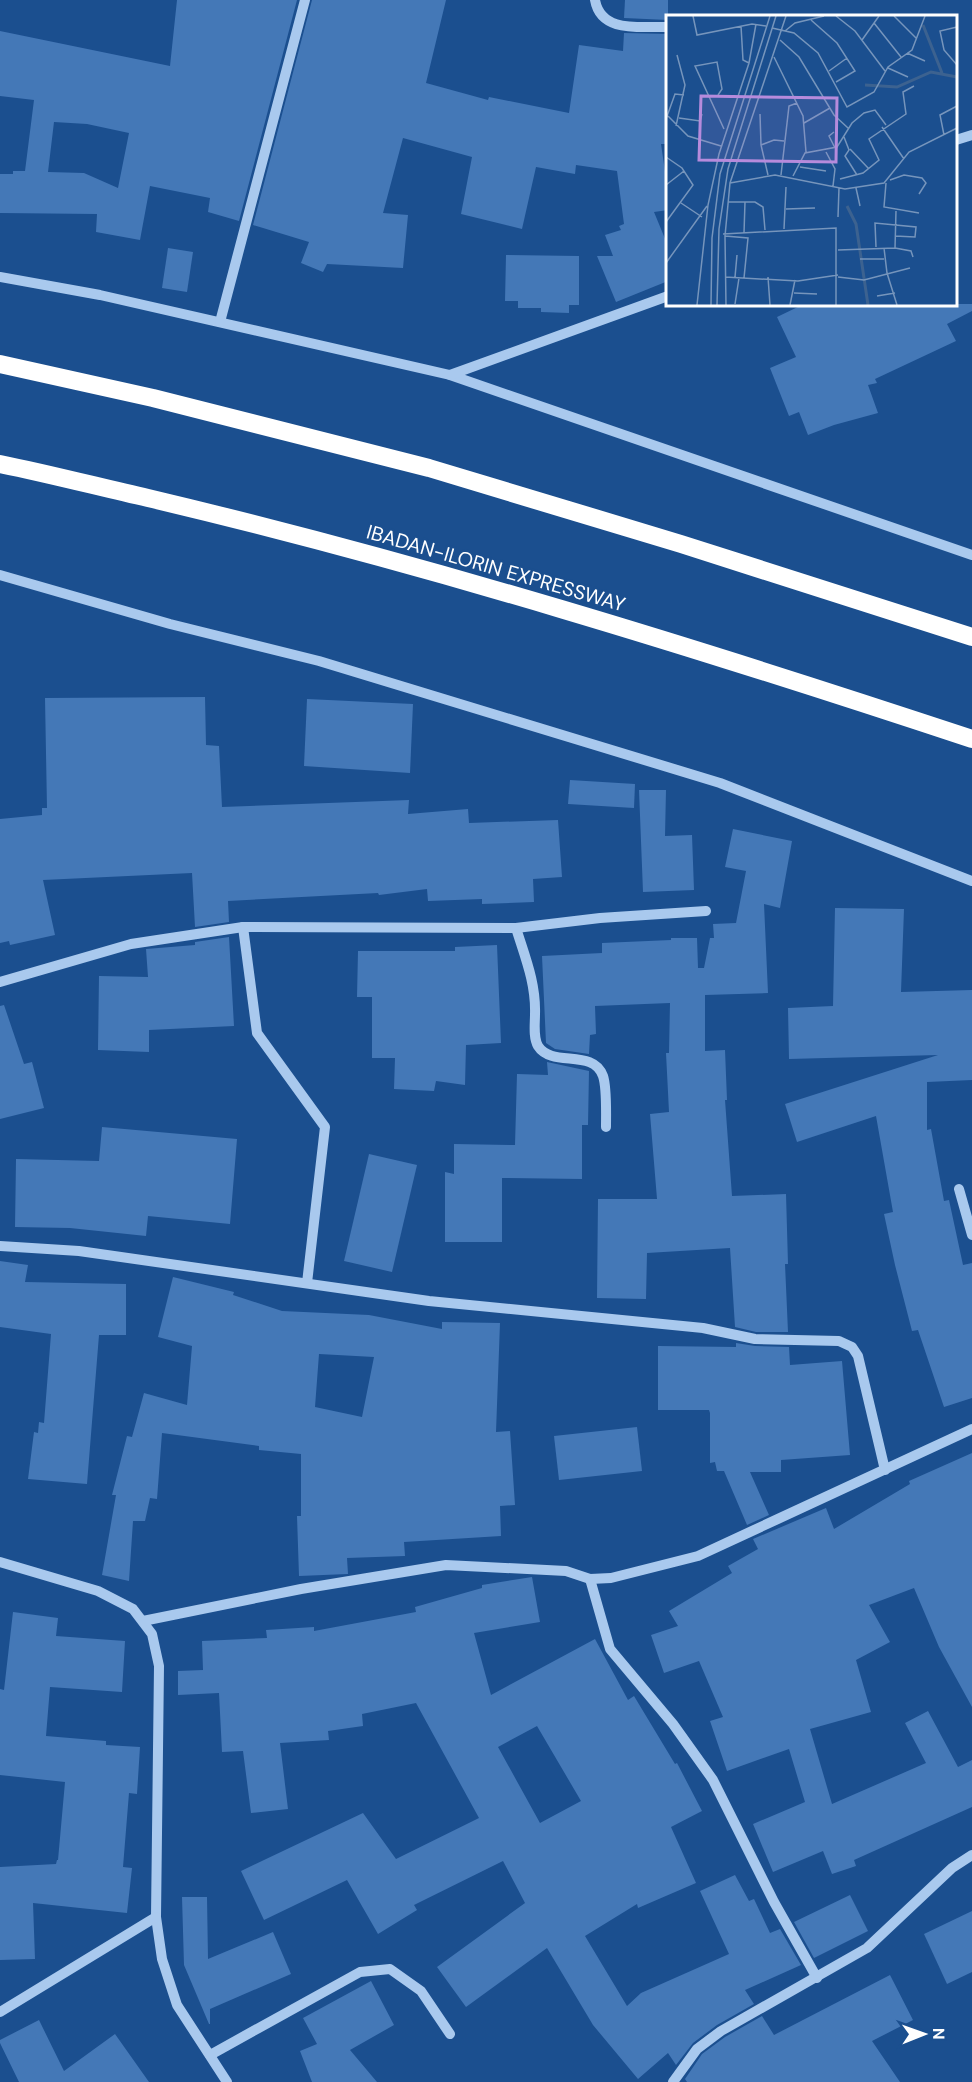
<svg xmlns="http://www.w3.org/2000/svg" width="972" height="2082" viewBox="0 0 972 2082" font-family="'DM Sans',sans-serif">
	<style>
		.building { fill: #4478b7; fill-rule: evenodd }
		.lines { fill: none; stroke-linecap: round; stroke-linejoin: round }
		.minor { stroke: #a9c9ee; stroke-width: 10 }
		.highway { stroke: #fff; stroke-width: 18 }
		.labels { text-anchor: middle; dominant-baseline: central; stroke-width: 5; stroke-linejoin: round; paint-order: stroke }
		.street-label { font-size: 20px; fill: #fff; stroke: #1b4f8f }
		.inset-river { fill: none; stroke: #3c6290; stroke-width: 3 }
		.inset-road { fill: none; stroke: #7695bc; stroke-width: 1.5 }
		.view { fill: #b68bdc; fill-opacity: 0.15; stroke: #b68bdc; stroke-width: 3 }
		.inset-edge { fill: none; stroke: #fff; stroke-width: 3 }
	</style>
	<rect width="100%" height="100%" fill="#1b4f8f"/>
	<g class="building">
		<path d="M177 0H297L239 221 208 212 210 198 150 186 140 240 96 232 97 214 0 213V174H13V171H25L34 100 0 96V31L170 66ZM54 122 87 124 129 133 118 188 84 173 48 172Z"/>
		<polygon points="312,0 446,0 426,83 488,100 489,97 569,113 579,45 623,51 624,33 668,34 668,144 661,144 668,192 668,210 654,212 668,246 668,281 616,302 597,256 613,256 605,235 621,230 619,226 624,224 617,171 576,165 575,174 536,167 522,229 461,214 472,157 403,138 383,213 408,215 403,268 327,264 323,272 301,263 309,242 253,225"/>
		<polygon points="625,0 668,0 668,20 624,18"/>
		<polygon points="168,248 193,252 187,292 162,288"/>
		<polygon points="506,255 579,256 579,305 569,305 569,313 541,312 541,308 518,308 518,301 505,301"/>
		<polygon points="804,304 972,304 972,311 947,324 956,341 875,379 877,383 868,385 878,413 834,425 808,435 799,412 789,416 770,368 796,357 777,317"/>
		<polygon points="205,697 206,745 219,746 222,807 409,800 408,814 468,809 469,823 558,820 562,877 533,879 534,902 482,904 482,899 428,901 427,889 379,895 378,893 228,901 229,922 195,927 192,873 43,880 55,935 10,945 9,941 0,943 0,819 42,815 42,808 47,808 45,698"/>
		<polygon points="307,699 413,704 410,773 304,766"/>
		<polygon points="570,780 635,784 634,808 568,804"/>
		<polygon points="639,790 666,790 665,836 692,835 694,890 643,892"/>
		<polygon points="733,829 792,841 780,908 764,904 768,993 705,995 705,1051 725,1050 727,1100 725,1100 732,1196 786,1194 788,1264 785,1264 788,1332 756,1332 735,1327 730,1248 647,1253 646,1299 597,1298 598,1199 657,1199 650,1114 669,1112 666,1053 669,1053 670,1003 595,1006 596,1034 590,1035 589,1054 555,1049 546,1043 542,956 602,953 602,943 671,940 671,938 697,938 698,968 704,968 710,938 714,938 713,924 736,923 746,871 725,867"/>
		<polygon points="835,908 904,909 901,992 972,990 972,1080 927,1082 927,1130 931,1129 944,1201 949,1200 963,1265 972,1263 972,1398 944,1407 918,1330 912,1331 895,1265 884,1214 893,1212 876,1116 797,1142 785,1104 938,1055 789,1059 788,1008 833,1006"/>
		<polygon points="229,937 234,1026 149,1030 149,1052 98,1050 99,976 148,977 146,949 195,945 195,942"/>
		<polygon points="497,945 501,1043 466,1045 465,1085 436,1081 434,1091 394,1089 395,1058 372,1058 372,997 357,997 358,951 455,951 455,947"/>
		<polygon points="4,1005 24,1064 32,1062 44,1108 0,1119 0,1006"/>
		<polygon points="547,1062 589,1071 588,1125 582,1125 582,1179 502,1178 502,1242 445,1242 445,1172 454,1174 454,1144 515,1145 517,1074 548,1075"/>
		<polygon points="102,1127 237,1139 230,1224 148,1216 146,1236 70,1228 15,1227 16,1159 99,1161"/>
		<polygon points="369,1154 417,1165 392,1272 344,1261"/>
		<polygon points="0,1261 28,1265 25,1282 126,1284 126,1335 99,1335 87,1484 28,1479 34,1432 38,1433 39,1422 44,1423 51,1334 0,1327"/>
		<path d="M173 1277 234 1292 233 1295 282 1311 369 1315 442 1329V1322L500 1323 496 1432 510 1431 515 1505 500 1506 501 1536 404 1542 405 1556 347 1558 348 1574 299 1576 297 1516H301V1454L259 1450V1446L162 1433 157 1499 150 1498 145 1521H133L129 1581 102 1575 116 1495H112L127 1436 132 1437 144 1393 187 1405 192 1346 158 1337ZM319 1354 374 1357 362 1417 315 1407Z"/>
		<polygon points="736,1343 755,1346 789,1347 790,1365 842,1361 850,1455 781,1460 781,1472 750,1472 769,1515 747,1525 724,1471 717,1471 715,1462 710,1463 710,1413 709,1410 658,1410 658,1346 736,1347"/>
		<polygon points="637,1427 642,1471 559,1480 554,1436"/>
		<polygon points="972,1453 972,1707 939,1647 914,1588 869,1605 890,1642 856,1660 871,1712 810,1729 832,1804 926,1763 905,1723 928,1711 958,1767 972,1760 972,1807 854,1860 856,1866 832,1874 823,1851 773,1872 753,1824 805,1802 789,1749 727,1771 710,1721 723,1717 699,1661 664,1673 651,1635 678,1626 669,1611 732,1573 728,1566 758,1549 753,1539 826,1508 834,1529 910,1484 909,1481"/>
		<path d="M532 1577 540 1622 474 1633 491 1695 595 1639 628 1700 634 1696 675 1764 677 1763 702 1811 671 1827 696 1883 638 1908 637 1904 585 1936 627 2006 641 1993 729 1954 700 1891 735 1875 749 1901 754 1899 770 1933 780 1929 801 1965 745 1990 754 2004 717 2025 693 2043 676 2065 668 2053 638 2079 593 2025 547 1948 466 2007 437 1967 525 1903 503 1861 414 1905 417 1910 378 1934 347 1880 264 1920 241 1871 363 1813 396 1859 479 1818 416 1703 362 1714 363 1726 328 1731 329 1740 280 1743 288 1809 251 1813 243 1751 222 1752 219 1693 178 1695V1671L203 1670 202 1641 267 1638 266 1630 314 1627V1631L416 1612 415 1607 482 1588V1585ZM537 1726 581 1801 540 1823 498 1747Z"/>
		<polygon points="13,1612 58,1618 56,1636 125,1641 122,1692 50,1687 46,1736 106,1741 106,1745 140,1747 137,1794 129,1793 123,1867 132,1868 127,1913 33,1903 35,1959 0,1960 0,1867 56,1864 57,1860 58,1860 65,1782 0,1775 0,1689 4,1690"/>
		<polygon points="850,1895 868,1931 814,1958 794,1922"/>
		<polygon points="182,1897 207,1897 208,1959 273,1932 291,1974 210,2009 210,2024 209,2024 184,1965"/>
		<polygon points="972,1911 972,1972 947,1984 924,1934"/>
		<polygon points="890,1975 913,2020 872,2041 900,2082 687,2082 685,2079 702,2054 725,2037 762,2016 774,2035"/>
		<polygon points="371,1981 394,2025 350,2050 377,2082 312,2082 300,2051 317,2044 303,2018"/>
		<polygon points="39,2020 64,2071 115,2034 149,2082 19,2082 0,2043 0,2040"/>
	</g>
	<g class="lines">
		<g class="minor">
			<path d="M595 0C601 34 641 26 668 27"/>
			<polyline points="956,140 972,135"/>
			<polyline points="0,277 100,295 450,375 972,555"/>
			<polyline points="220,322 305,0"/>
			<polyline points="450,375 668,296"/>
			<polyline points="0,575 170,624 319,661 720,783 972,881"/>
			<polyline points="243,927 257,1033 325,1127 307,1283"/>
			<path d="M516 928C525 957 536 983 535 1014 535 1024 533 1037 538 1046 552 1068 593 1048 603 1076 607 1088 606 1112 606 1127"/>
			<polyline points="0,982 131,944 243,927 516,928 600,918 706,911"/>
			<polyline points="959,1189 972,1235"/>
			<polyline points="0,1246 79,1251 429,1301 703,1328 755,1339 839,1341 852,1347 858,1356 885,1470"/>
			<polyline points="0,1562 98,1591 133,1609 152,1634 159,1666 156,1917 162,1959 177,2005 227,2082"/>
			<polyline points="590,1579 610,1649 673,1724 713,1780 774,1902 817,1978"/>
			<polyline points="143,1621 301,1589 446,1565 566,1571 590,1579 611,1578 698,1556 972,1429"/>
			<polyline points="0,2012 156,1917"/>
			<polyline points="210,2055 360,1972 390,1969 421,1991 450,2034"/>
			<polyline points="673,2082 697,2049 721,2031 867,1948 952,1868 972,1855"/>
		</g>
		<g class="highway">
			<polyline points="0,364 153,398 429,468 681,544 972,637"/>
			<path d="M0 464C50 474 99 487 148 498 427 564 700 649 972 739"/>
		</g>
	</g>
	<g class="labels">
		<g class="street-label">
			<text transform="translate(496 568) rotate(16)">IBADAN-ILORIN EXPRESSWAY</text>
		</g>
	</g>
	<g transform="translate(666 15)">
		<rect width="291" height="291" fill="#1b4f8f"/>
		<path class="inset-river" d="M257 10 276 58M199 70 231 72 265 57 291 62M181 191 190 209 202 290"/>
		<path class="inset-road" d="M27 1 31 20 86 9 100 11M170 1 189 16 219 56M228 1 250 23M145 5 171 28 189 56 170 67M208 8 235 42M75 11 77 45 83 48M291 12 274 16 278 35 291 50M106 13 128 18 152 38 181 92 208 77 222 52 246 35 259 1M119 16 129 8 158 1M114 25 133 42 168 100 182 113M196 25 213 1M241 38 259 46M108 42 137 101 140 137M222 53 242 62M163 56 181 43M52 80 56 74 51 47 29 51 58 114M94 99 95 130 102 160M2 101 22 121 55 131M13 103 34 106 36 99M0 104 9 79 18 80M138 108 164 93M10 111 19 70 11 40M216 112 238 144M168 117 163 121 169 133M278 120 274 100 291 91M178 122 183 135 179 141 191 160M95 130 108 125 118 126M184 134 203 154M160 137 169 154 167 171M0 142 16 153 27 170 0 207M134 152 160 156M115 160 123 91 131 88M127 161 139 138 171 132 186 108 198 98 209 95 220 110M174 164 197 158 213 145 203 124 240 99 237 77 248 71M224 165 238 160 256 163 260 168 253 179M64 168 109 160 179 174 218 168 243 137 291 113M220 168 218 192 253 198M0 170 18 156M190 173 194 191M62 187H89L97 192 99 215M15 188 36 202M120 194 149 193M172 202 173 173M118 214 120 172M78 218 79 187M57 219 170 213V290M59 221 82 223 78 263M210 232 209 208 250 212 249 222 229 221M218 233 221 258 231 290M229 233 230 196M172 235 229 233 245 236 247 242M194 244H218M0 248 41 191M59 262 132 266 172 260M69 262 71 240M102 262 104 290M172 262 198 265 244 253M128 278 151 279M211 281 229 278M69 289 73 263M31 290 42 190 53 139 83 48 90 9M45 290 46 223 54 159 104 1M51 290 53 214 62 154 110 1M60 290 59 221 64 168 120 1M124 290 129 265"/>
		<path class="view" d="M35 81 171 83 170 147 33 145Z"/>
		<rect width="291" height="291" class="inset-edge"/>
	</g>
	<g transform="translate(924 2034) rotate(89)" stroke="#1b4f8f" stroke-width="4.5" paint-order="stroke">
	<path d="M0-4.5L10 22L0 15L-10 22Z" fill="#ffffff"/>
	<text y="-9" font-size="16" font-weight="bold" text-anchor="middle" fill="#ffffff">N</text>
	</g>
</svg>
